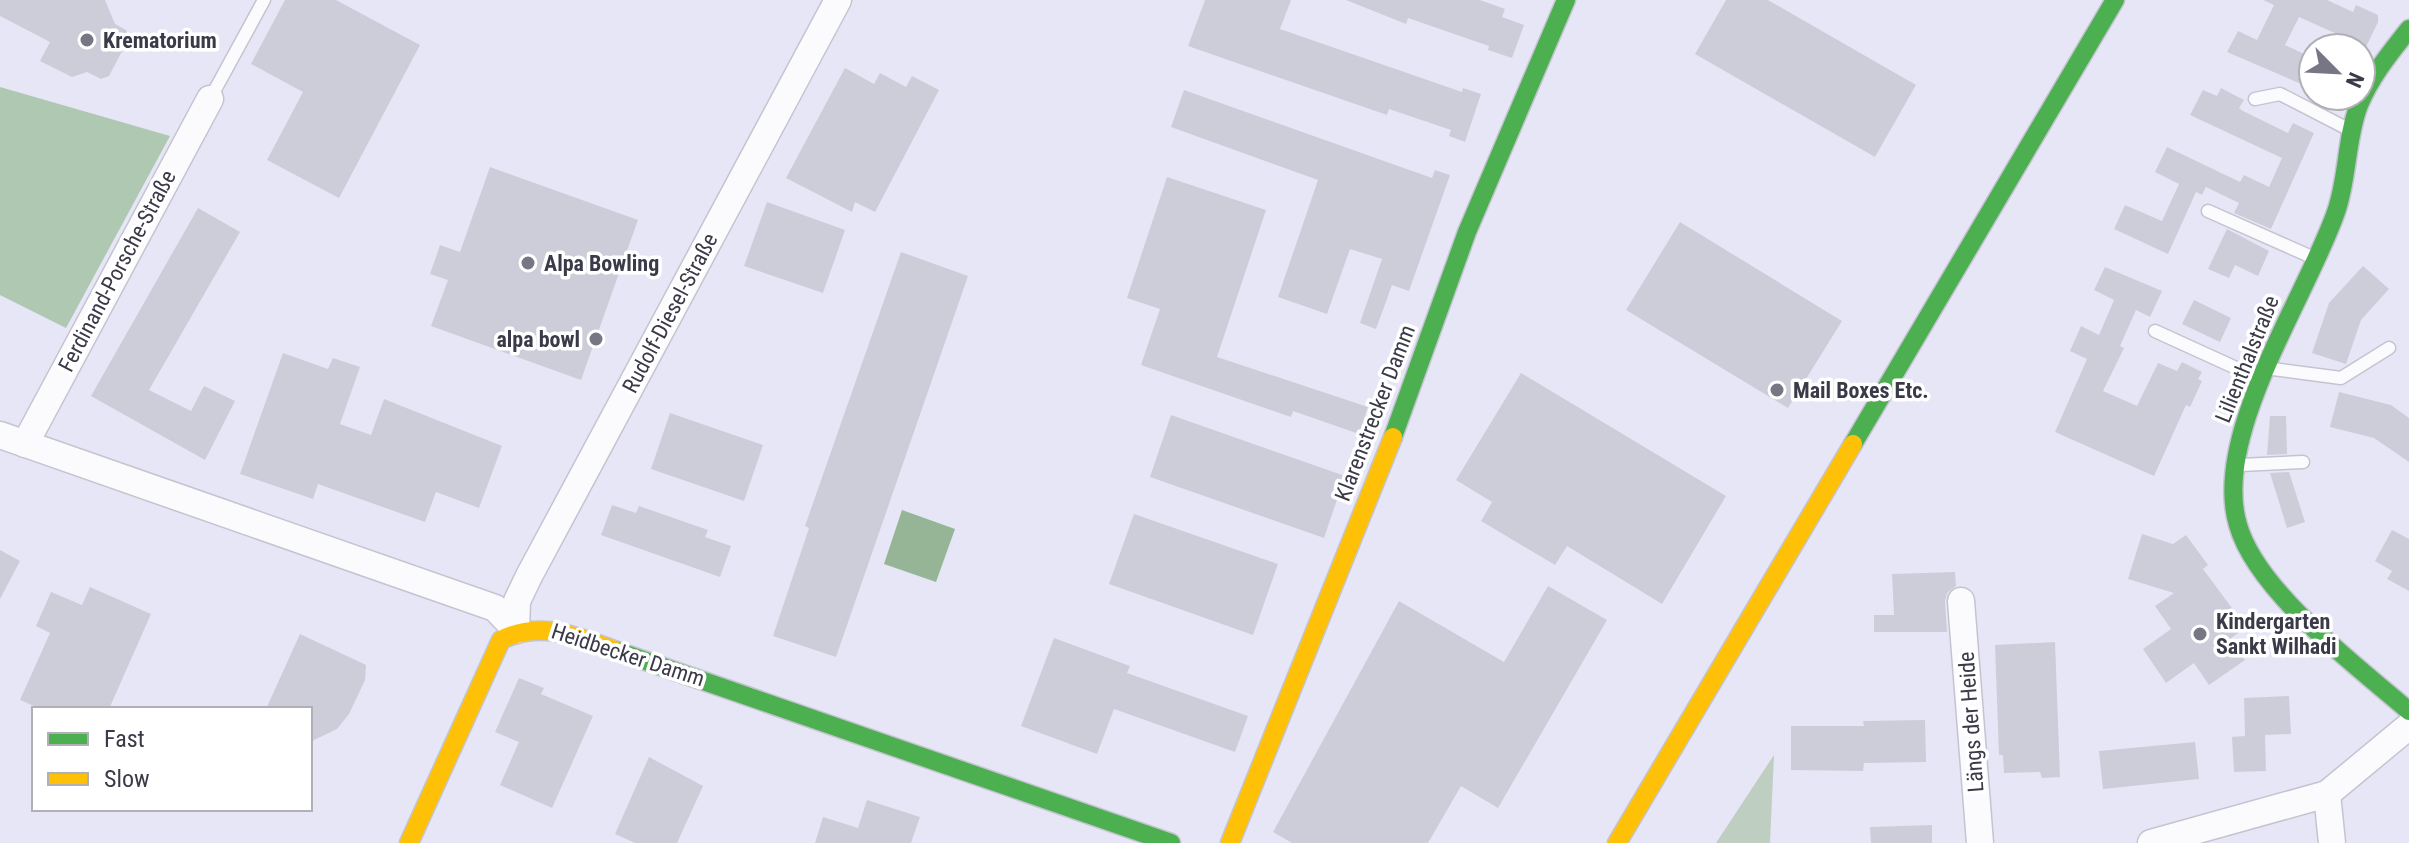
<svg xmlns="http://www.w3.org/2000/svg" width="2409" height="843" viewBox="0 0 2409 843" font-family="'Roboto Condensed',sans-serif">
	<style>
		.green { fill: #becfc2 }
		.forest { fill: #afc8b2 }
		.water { fill: #96b596 }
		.building { fill: #cdcdda }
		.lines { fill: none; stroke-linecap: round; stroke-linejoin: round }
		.lane-casing { stroke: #c4c4d1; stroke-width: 15 }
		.street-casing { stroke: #c4c4d1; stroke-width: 29 }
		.fast-casing { stroke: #c4c4d1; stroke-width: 21 }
		.slow-casing { stroke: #c4c4d1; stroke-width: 21 }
		.lane { stroke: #fbfbfe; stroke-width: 12 }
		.street { stroke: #fbfbfe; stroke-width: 26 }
		.fast { stroke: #4caf50; stroke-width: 18 }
		.slow { stroke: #ffc107; stroke-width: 18 }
		.poi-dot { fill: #767685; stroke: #fff; stroke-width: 3 }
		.labels { text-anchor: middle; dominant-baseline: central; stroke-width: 7; stroke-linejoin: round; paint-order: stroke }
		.poi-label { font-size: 22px; font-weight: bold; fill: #3a3a48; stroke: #fff; text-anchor: start }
		.street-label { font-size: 22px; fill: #3a3a48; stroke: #fff }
	</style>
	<rect width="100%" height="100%" fill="#e6e6f6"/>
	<polygon class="green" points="1774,755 1770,843 1716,843"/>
	<polygon class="forest" points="0,87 170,136 66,328 0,295"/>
	<polygon class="water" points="902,510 955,529 936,582 884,564"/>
	<g class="building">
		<polygon points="0,0 105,0 115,24 126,30 129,38 109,76 101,79 87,72 72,77 40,61 50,42 0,16"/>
		<polygon points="285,0 336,0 420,45 339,198 267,160 303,92 251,64"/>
		<polygon points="1205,0 1291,0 1280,29 1462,92 1463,88 1481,94 1465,142 1449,136 1451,130 1389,109 1387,115 1188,46"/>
		<polygon points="1346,0 1480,0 1505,9 1502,17 1524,25 1512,58 1488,50 1489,46 1408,18 1406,24"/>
		<polygon points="1726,0 1768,0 1916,85 1875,157 1695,54"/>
		<polygon points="2263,0 2327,0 2353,12 2356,5 2378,15 2378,22 2366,47 2299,17 2285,45 2313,58 2313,89 2227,52 2238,31 2257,40 2274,5"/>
		<polygon points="845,68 874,84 880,73 906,87 912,76 939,90 875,212 855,202 852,212 786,178"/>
		<polygon points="2221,88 2244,100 2239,108 2243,111 2288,133 2293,123 2314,133 2271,229 2234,213 2239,203 2206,187 2202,195 2196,192 2168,254 2114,229 2125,205 2162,221 2179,184 2155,172 2167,147 2240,182 2244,175 2269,187 2282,158 2190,115 2203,90 2217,96"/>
		<polygon points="1184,90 1432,178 1435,170 1450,175 1409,291 1392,285 1376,329 1360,323 1382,259 1350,249 1327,314 1278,297 1318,180 1171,127"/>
		<polygon points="490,167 638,220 581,380 431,326 448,280 430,274 440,245 460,252"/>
		<polygon points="1167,177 1266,210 1217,357 1368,407 1359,434 1293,411 1291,417 1141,365 1160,309 1127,298"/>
		<polygon points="767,202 845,230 823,293 744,266"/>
		<polygon points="198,208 240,232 149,390 191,411 204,386 235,401 205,460 91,396"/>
		<polygon points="1680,222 1842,321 1788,408 1626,310"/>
		<polygon points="2227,229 2269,251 2258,276 2235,265 2229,278 2208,269"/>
		<polygon points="901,252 968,276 836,657 773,636 809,528 805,526"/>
		<polygon points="2363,266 2389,289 2361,320 2346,364 2312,353 2329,303"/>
		<polygon points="2105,267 2162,291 2150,317 2136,310 2120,346 2124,348 2103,391 2137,406 2158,363 2177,371 2182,362 2202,372 2198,379 2202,381 2190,407 2186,405 2154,476 2055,432 2087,359 2070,351 2081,326 2099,335 2114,300 2094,290"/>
		<polygon points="2194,300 2231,318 2220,342 2182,324"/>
		<polygon points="283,353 328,369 333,358 360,367 340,424 371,435 384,399 502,446 479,508 436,492 425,522 318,484 313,499 240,474"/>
		<polygon points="1521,373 1726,496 1662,604 1567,546 1555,565 1481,521 1492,502 1456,480"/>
		<polygon points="2339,392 2391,405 2409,418 2409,462 2374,438 2330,427"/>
		<polygon points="670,413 763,445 744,501 651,469"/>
		<polygon points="1171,415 1345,476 1324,538 1150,477"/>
		<polygon points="2270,416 2286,416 2287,454 2267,455"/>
		<polygon points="2289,472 2305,522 2287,528 2270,473"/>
		<polygon points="612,505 636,513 639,506 708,530 705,537 731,546 720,577 601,535"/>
		<polygon points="1134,514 1278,564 1253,635 1109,584"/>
		<polygon points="2392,530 2409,539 2409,591 2387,579 2392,571 2375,561"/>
		<polygon points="2142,534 2173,544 2186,535 2208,565 2203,569 2246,627 2230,639 2245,660 2209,685 2194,663 2166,683 2143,649 2171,629 2155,606 2174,593 2128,579"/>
		<polygon points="0,550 20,561 0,599"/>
		<polygon points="1955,572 1956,586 1947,593 1945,601 1947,632 1874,632 1874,615 1894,615 1892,574"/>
		<polygon points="1548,586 1607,620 1498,808 1461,786 1428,843 1292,843 1273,832 1399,601 1504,662"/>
		<polygon points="90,587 151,614 109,709 41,709 20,700 50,633 36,626 51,592 82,605"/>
		<polygon points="300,634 366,665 365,680 349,714 337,729 310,742 310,709 266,709"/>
		<polygon points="1054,638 1130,666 1127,673 1248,716 1235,752 1114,709 1097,754 1021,726"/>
		<polygon points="2055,642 2060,777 2042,778 2040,772 2004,773 2003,755 1999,755 1995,645"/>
		<polygon points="519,678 544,688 541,694 593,716 552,808 500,785 519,742 495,732"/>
		<polygon points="2289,696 2291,734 2265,735 2266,771 2234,772 2232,737 2245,736 2244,698"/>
		<polygon points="1925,720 1926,762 1864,763 1863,771 1791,770 1791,726 1864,726 1863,721"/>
		<polygon points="2195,742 2199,779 2103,789 2099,751"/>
		<polygon points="649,757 703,786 677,843 635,843 615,834"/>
		<polygon points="867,800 920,817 911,843 815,843 823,817 858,828"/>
		<polygon points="1932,825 1932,843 1871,843 1870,827"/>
	</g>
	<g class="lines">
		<defs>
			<g id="lane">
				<polyline points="210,99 264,0"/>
				<polyline points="2255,99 2280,94 2350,130"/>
				<polyline points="2208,211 2314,258"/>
				<polyline points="2155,331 2258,378"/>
				<polyline points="2273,369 2341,378 2389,348"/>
				<polyline points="2241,465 2303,462"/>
			</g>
			<g id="street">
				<polyline points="0,435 495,608 516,630"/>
				<polyline points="25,444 210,99"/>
				<polyline points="1961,601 1980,843"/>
				<polyline points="516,630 517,601 529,576 838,0"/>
				<polyline points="2327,794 2332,843"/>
				<polyline points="2151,843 2327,794 2409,726"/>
			</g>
			<g id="fast">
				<path d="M2409 29C2390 53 2371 76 2359 105 2346 138 2348 178 2336 212 2307 296 2211 436 2238 525 2257 592 2357 666 2409 711"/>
				<polyline points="1393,437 1467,232 1566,0"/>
				<polyline points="1853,444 2115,0"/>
				<polyline points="614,650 1171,843"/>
			</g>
			<g id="slow">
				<path d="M409 843 501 640C539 620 576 636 614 650"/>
				<polyline points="1230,843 1393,437"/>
				<polyline points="1617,843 1853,444"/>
			</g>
		</defs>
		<use href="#lane" class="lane-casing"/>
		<use href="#street" class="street-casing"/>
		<use href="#fast" class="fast-casing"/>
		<use href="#slow" class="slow-casing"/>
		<use href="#lane" class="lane"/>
		<use href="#street" class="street"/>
		<use href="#fast" class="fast"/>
		<use href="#slow" class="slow"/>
	</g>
	<g class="poi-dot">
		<circle cx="87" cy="40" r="8"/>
		<circle cx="528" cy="263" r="8"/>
		<circle cx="596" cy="339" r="8"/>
		<circle cx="1777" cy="390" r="8"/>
		<circle cx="2200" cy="634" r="8"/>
	</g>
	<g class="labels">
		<g class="poi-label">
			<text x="103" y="40">Krematorium</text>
			<text x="544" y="263">Alpa Bowling</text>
			<text x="580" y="339" text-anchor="end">alpa bowl</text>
			<text x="1793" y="390">Mail Boxes Etc.</text>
			<text x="2216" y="621">Kindergarten<tspan x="2216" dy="25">Sankt Wilhadi</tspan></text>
		</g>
		<g class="street-label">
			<text transform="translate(117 271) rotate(-62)">Ferdinand-Porsche-Straße</text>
			<text transform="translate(670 313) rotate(-62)">Rudolf-Diesel-Straße</text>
			<text transform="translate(2247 359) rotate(-68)">Lilienthalstraße</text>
			<text transform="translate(1375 413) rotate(-69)">Klarenstrecker Damm</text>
			<text transform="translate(628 655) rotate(18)">Heidbecker Damm</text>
			<text transform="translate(1971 722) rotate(-94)">Längs der Heide</text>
		</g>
	</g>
	<rect x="32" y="707" width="280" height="104" fill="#ffffff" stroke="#b0b0b6" stroke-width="2"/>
	<rect x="48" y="733" width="40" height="12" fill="#4caf50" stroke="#b0b0b6" stroke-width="2"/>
	<text x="104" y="747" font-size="24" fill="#3a3a48">Fast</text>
	<rect x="48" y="773" width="40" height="12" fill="#ffc107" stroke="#b0b0b6" stroke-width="2"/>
	<text x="104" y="787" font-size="24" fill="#3a3a48">Slow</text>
	<g transform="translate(2337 72) rotate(114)"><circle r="38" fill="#ffffff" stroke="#b0b0b6" stroke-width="2"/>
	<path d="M0-6L14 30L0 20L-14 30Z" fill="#767685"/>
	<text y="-12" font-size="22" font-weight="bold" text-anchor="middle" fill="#3a3a48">N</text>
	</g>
</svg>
